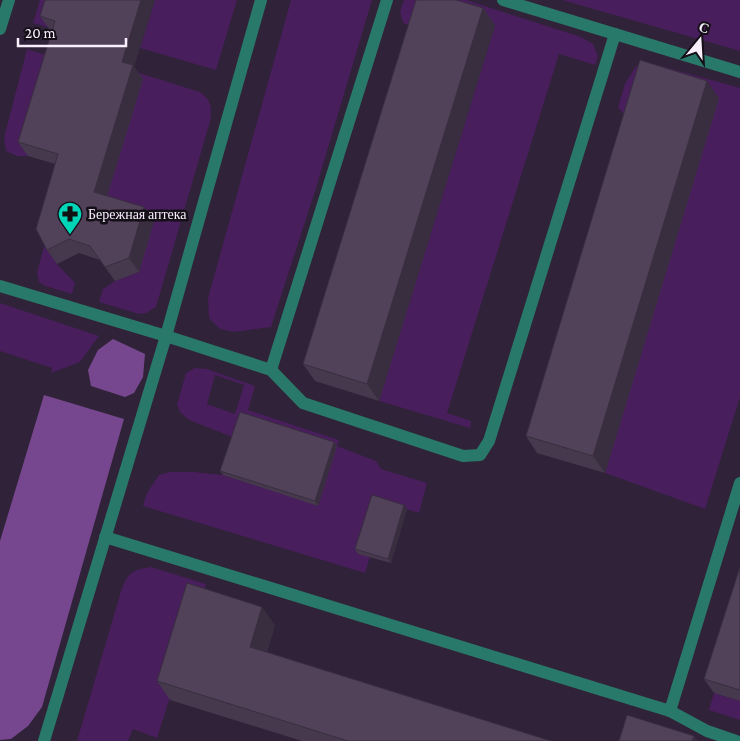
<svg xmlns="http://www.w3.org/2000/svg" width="740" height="741" viewBox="0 0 740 741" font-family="'Crimson Pro',serif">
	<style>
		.green { fill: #481e5c; fill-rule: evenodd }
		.forest { fill: #76478e }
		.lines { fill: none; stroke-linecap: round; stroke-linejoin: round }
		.minor { stroke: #29796a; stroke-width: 12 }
		.wall { fill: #46394d }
		.shaded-wall { fill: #392e3f }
		.building { fill: #51425a; stroke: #392e3f }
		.labels { text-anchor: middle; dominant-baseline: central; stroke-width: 5; stroke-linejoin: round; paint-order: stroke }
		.poi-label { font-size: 14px; fill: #f9f0fe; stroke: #150f18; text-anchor: start }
	</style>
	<rect width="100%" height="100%" fill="#302238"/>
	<g class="green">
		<polygon points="40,0 60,0 51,28 33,23"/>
		<polygon points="155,0 237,0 216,70 140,48"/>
		<polygon points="291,0 372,0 316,188 271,327 234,332 220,329 209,318 208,298"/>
		<polygon points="404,0 466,0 581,37 593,44 598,56 595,65 559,54 447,413 471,421 470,428 379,401 495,26 424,30 403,23 400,11"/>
		<polygon points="562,0 740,0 740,51"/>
		<polygon points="27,49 58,59 28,156 17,156 6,151 4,138"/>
		<polygon points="654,64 740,88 740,397 705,509 605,473 718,98 628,120 618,107 625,84 636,66"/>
		<path d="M133 71 200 92C211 100 211 105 211 118L156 307 146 313 139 314 99 302 103 289 115 281 139 272 85 201Z"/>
		<polygon points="45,243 57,264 75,283 72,294 45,286 39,282 37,272"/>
		<polygon points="0,303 99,336 80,362 51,373 52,368 0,351"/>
		<path d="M195 368 207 369 255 386 248 410 339 440 337 446 376 461 381 469 427 483 419 513 375 500 359 553 370 557 365 573 143 506 147 493 159 475 170 472H194L223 475 318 505 336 446 235 438 189 420 180 412 177 405 186 373ZM215 375 244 385 235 414 207 404Z"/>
		<path d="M151 567 206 584 157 738 133 729 128 741H77L121 591C128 573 131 570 151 567Z"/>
		<polygon points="714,693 740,701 740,720 709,710"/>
	</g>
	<g class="forest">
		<polygon points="113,339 145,354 143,377 134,393 125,397 91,386 88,370 98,350"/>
		<polygon points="44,395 124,419 42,707 28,726 11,739 0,740 0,541"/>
	</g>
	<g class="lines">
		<g class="minor">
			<polyline points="503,0 740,72"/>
			<polyline points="0,29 9,0"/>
			<polyline points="0,286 166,336 271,370 303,403 463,456 480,455 489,441 615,34"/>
			<polyline points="271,370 387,0"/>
			<polyline points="105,537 670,711"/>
			<polyline points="44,741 166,336 261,0"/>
			<polyline points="736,741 707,731 670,711 740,483"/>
		</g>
	</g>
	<g class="wall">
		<polygon points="45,0 134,67 143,79 107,196 144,207 154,221 139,272 115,281 100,260 79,253 57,264 47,250 55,164 28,156 18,142 52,31 50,30 40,16"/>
		<polygon points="483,8 495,25 379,401 315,381 303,364"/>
		<polygon points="719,98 605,473 537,453 526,436"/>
		<polygon points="334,442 337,446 318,506 223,475 220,471"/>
		<polygon points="404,505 407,509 391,563 358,554 355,549"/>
		<polygon points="740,567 740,701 714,693 704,679"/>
		<polygon points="275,625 267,652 551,741 302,741 170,700 157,681"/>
	</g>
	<g class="shaded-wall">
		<polygon points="141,0 155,0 134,67 143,79 104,206 94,192 122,62"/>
		<polygon points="483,8 495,25 379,401 367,384"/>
		<polygon points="707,81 719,98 605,473 593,456"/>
		<polygon points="144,207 154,221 139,272 129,258"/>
		<polygon points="334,442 337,446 318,506 315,501"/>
		<polygon points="404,505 407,509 391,563 388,559"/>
		<polygon points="262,607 275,625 263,665 250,647"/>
		<polygon points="694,736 698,741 692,741"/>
	</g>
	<g class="building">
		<polygon points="45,0 141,0 122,62 133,65 94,192 144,207 129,258 105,267 90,246 69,239 47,250 36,229 58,154 18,142 55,21 40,16"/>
		<polygon points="416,0 456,0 483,8 367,384 303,364"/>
		<polygon points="640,60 707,81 593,456 526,436"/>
		<polygon points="240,412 334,442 315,501 220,471"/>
		<polygon points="372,495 404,505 388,559 355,549"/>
		<polygon points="740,567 740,690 704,679"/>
		<polygon points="187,583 262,607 250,647 551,741 348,741 157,681"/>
		<polygon points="627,715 694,736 692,741 619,741"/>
	</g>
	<defs>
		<symbol id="pharmacy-pin" viewBox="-11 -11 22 30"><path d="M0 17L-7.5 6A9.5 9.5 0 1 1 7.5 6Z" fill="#00d5b7" stroke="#150f18"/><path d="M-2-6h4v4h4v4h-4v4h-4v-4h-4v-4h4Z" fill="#111"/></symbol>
	</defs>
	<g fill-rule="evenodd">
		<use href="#pharmacy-pin" x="56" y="200" width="28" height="38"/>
	</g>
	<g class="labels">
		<g class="poi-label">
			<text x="88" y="214">Бережная аптека</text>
		</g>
	</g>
	<g transform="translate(700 40) rotate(18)" stroke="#150f18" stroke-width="4" paint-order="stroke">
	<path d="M0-4L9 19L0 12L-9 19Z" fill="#f9f0fe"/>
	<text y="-8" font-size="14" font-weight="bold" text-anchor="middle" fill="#f9f0fe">С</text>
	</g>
	<path d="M18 38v8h108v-8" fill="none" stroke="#f9f0fe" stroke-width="2.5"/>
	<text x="25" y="38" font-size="15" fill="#f9f0fe" stroke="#150f18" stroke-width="4" paint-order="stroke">20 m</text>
</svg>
